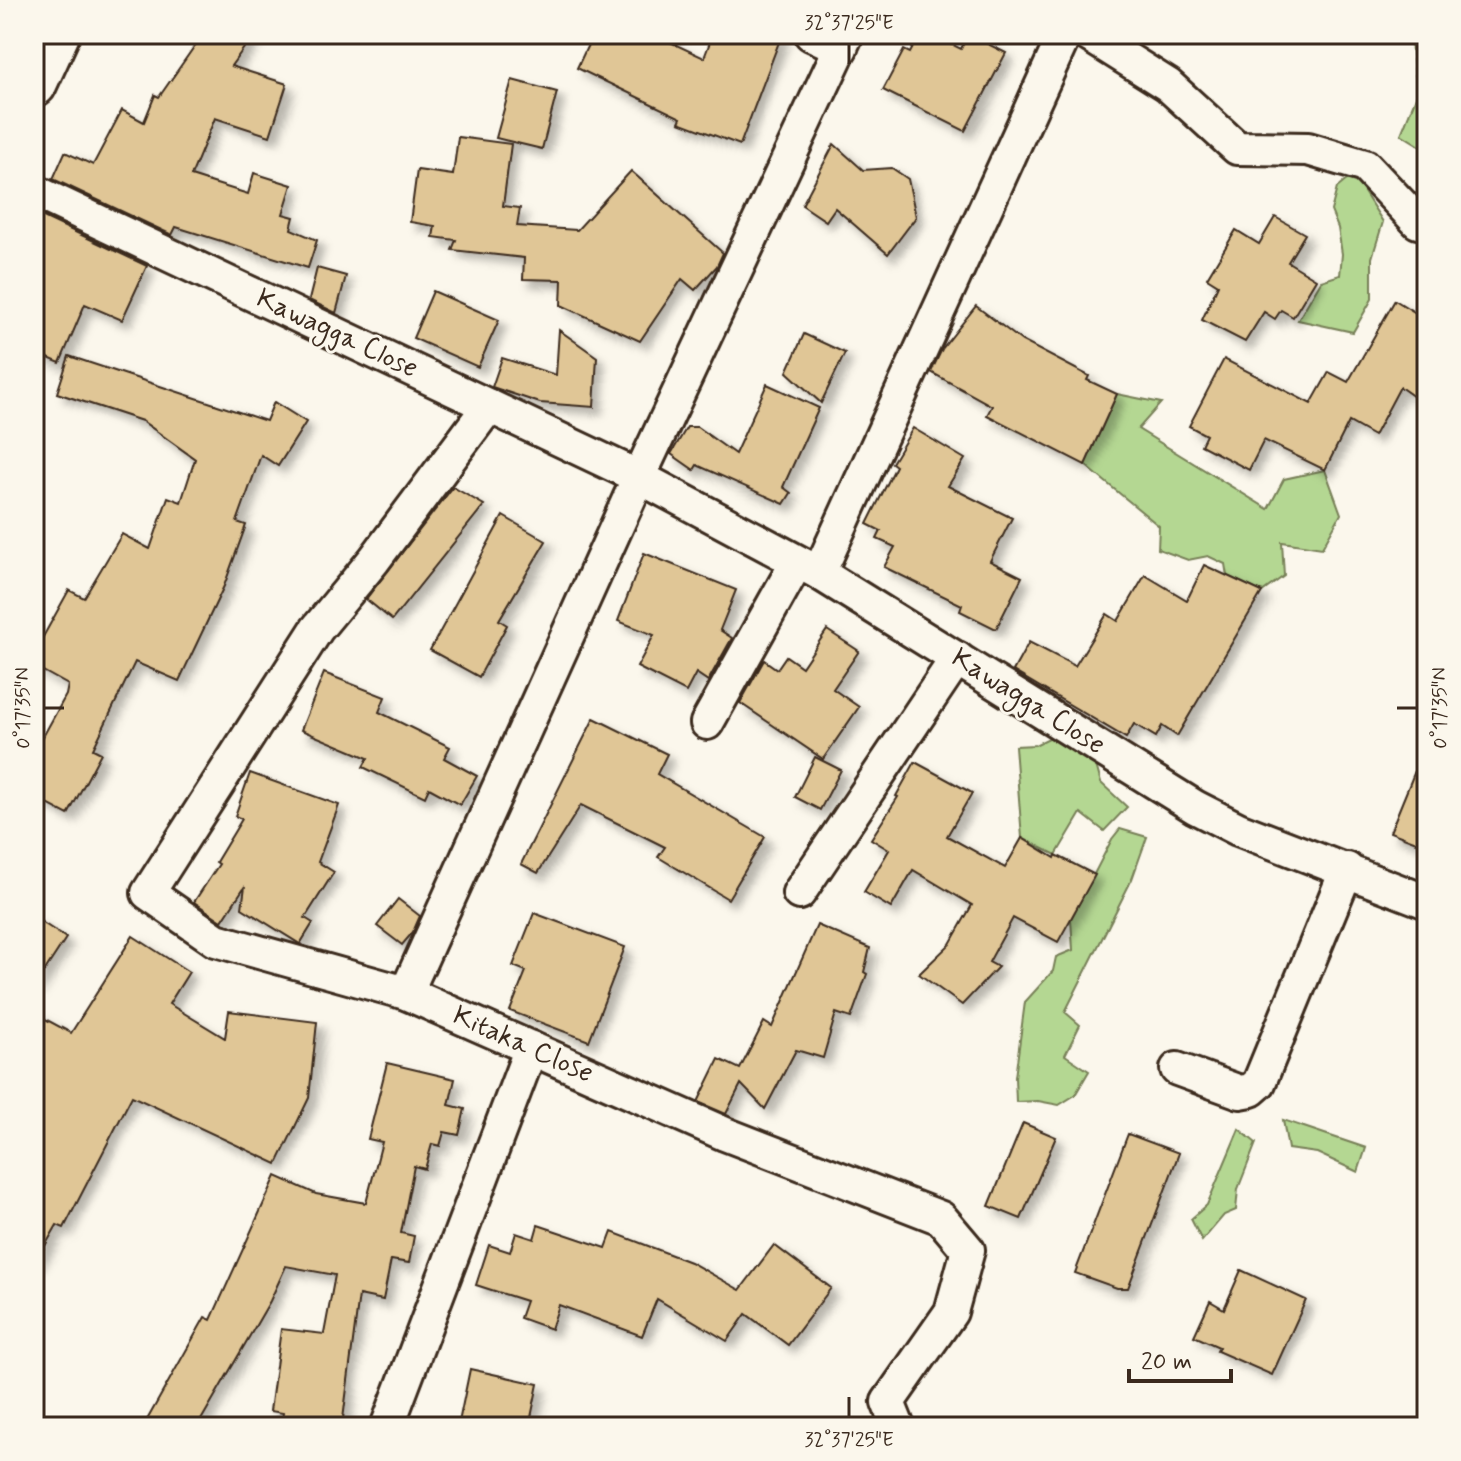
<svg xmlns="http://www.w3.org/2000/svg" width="1461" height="1461" viewBox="0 0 1461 1461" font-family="Mynerve,sans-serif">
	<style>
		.green { fill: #b4d792; stroke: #788058; stroke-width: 2 }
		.building { fill: #e0c696; stroke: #3b2a1e; stroke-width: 2; filter: url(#shadow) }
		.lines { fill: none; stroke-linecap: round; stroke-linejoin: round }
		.street-casing { stroke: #3b2a1e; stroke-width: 38 }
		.secondary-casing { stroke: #3b2a1e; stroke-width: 50 }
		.street { stroke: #fbf7ec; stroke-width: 32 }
		.secondary { stroke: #fbf7ec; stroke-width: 44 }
		.ticks { fill: none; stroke: #3b2a1e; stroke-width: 3 }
		.labels { text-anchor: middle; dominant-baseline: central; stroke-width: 6; stroke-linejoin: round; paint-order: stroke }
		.street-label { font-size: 28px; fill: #3b2a1e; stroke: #fbf7ec }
		.neatline { fill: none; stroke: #3b2a1e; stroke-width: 3 }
		.ticks-label { font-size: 20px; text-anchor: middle; fill: #3b2a1e }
	</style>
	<defs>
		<filter id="shadow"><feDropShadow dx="7" dy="7" stdDeviation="4" flood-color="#0004"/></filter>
	</defs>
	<rect width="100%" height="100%" fill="#fbf7ec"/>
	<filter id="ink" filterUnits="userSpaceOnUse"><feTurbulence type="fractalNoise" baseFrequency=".0125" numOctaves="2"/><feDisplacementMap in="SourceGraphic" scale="16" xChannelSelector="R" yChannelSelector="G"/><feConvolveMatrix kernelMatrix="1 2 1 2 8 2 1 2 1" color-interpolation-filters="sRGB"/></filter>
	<g filter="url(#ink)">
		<g class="green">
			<polygon points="1414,34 1427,34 1427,150 1401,134 1418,92 1410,37"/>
			<polygon points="1353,175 1383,222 1372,258 1372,299 1353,332 1298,320 1321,281 1340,275 1342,254 1338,228 1331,211 1337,188"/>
			<polygon points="1117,394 1161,403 1138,429 1268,509 1284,479 1325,470 1341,514 1322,548 1282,542 1284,576 1262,592 1227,576 1225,564 1208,556 1188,560 1158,549 1159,526 1085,465"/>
			<polygon points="1069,728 1089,740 1101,783 1127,807 1104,831 1081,813 1056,855 1022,838 1015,746 1035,745"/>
			<polygon points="1120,829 1147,837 1132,879 1065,1012 1080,1025 1065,1055 1089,1071 1075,1095 1059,1105 1038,1101 1016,1102 1015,1077 1025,1002 1053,971 1056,957 1073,950 1071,919 1112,839"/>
			<polygon points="1283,1120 1366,1148 1358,1172 1317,1153 1288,1149"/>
			<polygon points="1239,1129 1256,1143 1238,1189 1236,1210 1224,1215 1202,1241 1191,1219 1207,1205"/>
		</g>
		<g class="building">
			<polygon points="203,34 254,34 231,66 287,84 270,136 215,118 191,176 248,194 254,173 292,185 283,214 294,217 291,229 317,240 308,268 176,227 172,235 53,179 65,152 93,165 122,110 144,122 155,95 159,97"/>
			<polygon points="593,34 653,34 704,58 713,34 782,34 740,145 679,122 681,118 577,68"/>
			<polygon points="920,34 931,34 961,49 968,34 1006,53 965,131 883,90 904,50 910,53"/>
			<polygon points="512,80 557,92 542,149 496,138"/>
			<polygon points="458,137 511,144 503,206 520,208 517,226 577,230 631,171 723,253 717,266 695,290 682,279 640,341 561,305 562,280 523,279 524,258 452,250 456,240 433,237 435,226 410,222 417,170 453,175"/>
			<polygon points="834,144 863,170 892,168 908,179 916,217 888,254 835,208 826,221 802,205"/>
			<polygon points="37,214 147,266 122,320 85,304 60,363 34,352 34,221"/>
			<polygon points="1275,217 1305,234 1288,262 1316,279 1293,317 1281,310 1275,319 1264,312 1245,342 1202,320 1218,285 1207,278 1236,230 1259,244"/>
			<polygon points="317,268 346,276 336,313 309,300"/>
			<polygon points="433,291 499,320 478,367 413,338"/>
			<polygon points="1395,300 1427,320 1427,406 1400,387 1374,436 1349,422 1325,470 1264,440 1249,470 1201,445 1206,435 1189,426 1224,359 1311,404 1329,372 1348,382"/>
			<polygon points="976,306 1022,341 1089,376 1087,380 1117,394 1085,465 987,415 992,406 931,372 942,349"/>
			<polygon points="559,330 597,357 594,407 540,403 492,387 502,358 556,375"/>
			<polygon points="804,334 845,353 821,403 787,372"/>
			<polygon points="69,356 266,421 274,402 306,422 278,466 261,455 237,522 246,525 224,586 179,681 135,662 93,749 101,753 68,815 34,797 34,753 66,695 68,685 34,666 34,653 69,590 84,598 122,534 150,549 168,497 181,502 195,459 142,421 57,393"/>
			<polygon points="767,384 819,408 783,487 791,493 784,504 697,465 694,470 671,454 687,427 697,427 735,454"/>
			<polygon points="913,428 965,459 948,486 1012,518 990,561 1022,577 996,629 960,611 962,605 884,567 895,547 877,539 881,531 867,524 896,466 892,463"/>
			<polygon points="453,487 484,505 392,620 366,599"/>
			<polygon points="503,516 546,541 499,620 507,625 479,677 430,650"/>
			<polygon points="644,553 736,590 720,630 732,638 708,681 696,673 686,692 637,667 654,635 618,621"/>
			<polygon points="1204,565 1262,592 1177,736 1162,726 1156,737 1134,724 1126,738 1013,671 1029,642 1075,666 1107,614 1118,621 1145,575 1187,600"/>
			<polygon points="827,630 859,651 833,689 859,707 823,759 740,703 764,660 777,669 786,656 802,667"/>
			<polygon points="324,673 385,697 379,712 450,747 444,758 477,776 460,805 429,788 425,797 363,767 368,758 301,730"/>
			<polygon points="594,718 667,754 657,774 765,837 728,899 658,857 665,847 581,805 538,873 521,864"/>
			<polygon points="1426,744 1427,744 1427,846 1390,832"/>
			<polygon points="815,757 841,770 820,810 795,797"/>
			<polygon points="915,762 972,793 947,836 1005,868 1022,838 1055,858 1056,855 1095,875 1058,942 1013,918 989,962 998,967 962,1005 919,974 950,944 972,905 913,870 891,908 864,892 889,850 871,839 898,797 896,796"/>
			<polygon points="250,773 339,805 318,862 334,872 305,918 313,923 300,944 242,908 245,886 222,921 194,902 219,864 216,862 242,819 235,816"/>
			<polygon points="398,899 420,916 413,932 402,945 377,926"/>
			<polygon points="534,913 625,947 589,1041 510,1011 526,971 513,966"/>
			<polygon points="34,917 66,938 34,987"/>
			<polygon points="817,925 870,948 864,972 867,974 851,1018 836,1013 823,1058 796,1050 765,1109 741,1084 726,1114 698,1102 719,1059 740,1069 764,1022 772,1027"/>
			<polygon points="133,936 189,972 169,1004 225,1038 229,1011 317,1022 309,1098 277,1164 132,1096 64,1228 57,1225 34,1265 34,1013 71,1033"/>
			<polygon points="387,1063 455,1079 449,1105 465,1109 459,1135 444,1132 440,1146 432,1144 425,1169 414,1166 401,1233 414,1236 409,1263 391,1260 383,1300 359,1295 342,1427 281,1425 283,1413 270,1411 281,1329 324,1334 335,1275 286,1266 270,1301 197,1427 143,1427 205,1317 211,1320 276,1176 316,1194 366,1203 382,1142 368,1139"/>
			<polygon points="1023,1123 1056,1137 1021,1219 989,1206"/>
			<polygon points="1128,1134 1179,1153 1128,1288 1117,1288 1075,1273"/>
			<polygon points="538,1225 606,1248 612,1232 690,1262 740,1290 774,1245 831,1288 788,1345 746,1314 727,1341 657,1299 642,1336 559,1305 551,1329 520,1318 526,1301 476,1285 489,1245 510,1252 516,1233 534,1239"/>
			<polygon points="1241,1270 1306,1300 1272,1375 1217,1351 1219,1347 1194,1336 1210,1301 1224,1309"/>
			<polygon points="470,1369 538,1384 529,1427 458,1427"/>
		</g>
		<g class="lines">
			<defs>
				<g id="street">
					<polyline points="811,34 841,48"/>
					<polyline points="1087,34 1168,85 1237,148 1308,149 1365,166 1418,222 1427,223"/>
					<polyline points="34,191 639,477 819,573 1195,807 1238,829 1427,902"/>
					<polyline points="489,406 374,560 317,629 148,893 216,940 406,993 725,1134 941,1218 968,1250 951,1312 888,1402 898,1427"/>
					<polyline points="819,573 1065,34"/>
					<polyline points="707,723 797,562"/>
					<polyline points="799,893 957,658"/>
					<polyline points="406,993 639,477 847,34"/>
					<polyline points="1177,1069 1240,1092 1251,1090 1259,1083 1347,869"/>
					<polyline points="387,1427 531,1048"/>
				</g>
				<polyline id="secondary" points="34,84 57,34"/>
			</defs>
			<use href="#street" class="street-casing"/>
			<use href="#secondary" class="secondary-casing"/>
			<use href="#street" class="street"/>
			<use href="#secondary" class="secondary"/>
		</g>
	</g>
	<path class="ticks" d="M849 44V64M44 708H64M1397 708H1417M849 1397V1417"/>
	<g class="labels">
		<g class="street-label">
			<text transform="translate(337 334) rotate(25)">Kawagga Close</text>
			<text transform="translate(1028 702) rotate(32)">Kawagga Close</text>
			<text transform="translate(523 1045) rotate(24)">Kitaka Close</text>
		</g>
	</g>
	<rect width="1461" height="1461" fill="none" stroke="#fbf7ec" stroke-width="88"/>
	<path d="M1129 1369v12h102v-12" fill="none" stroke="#3b2a1e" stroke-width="4"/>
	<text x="1141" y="1369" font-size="24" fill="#3b2a1e" stroke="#fbf7ec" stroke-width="6" paint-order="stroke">20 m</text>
	<rect x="44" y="44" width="1373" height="1373" class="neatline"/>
	<g class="ticks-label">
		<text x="849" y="29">32°37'25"E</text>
		<text transform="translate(22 708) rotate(-90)" y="7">0°17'35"N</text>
		<text transform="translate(1439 708) rotate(-90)" y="7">0°17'35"N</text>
		<text x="849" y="1446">32°37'25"E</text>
	</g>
</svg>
